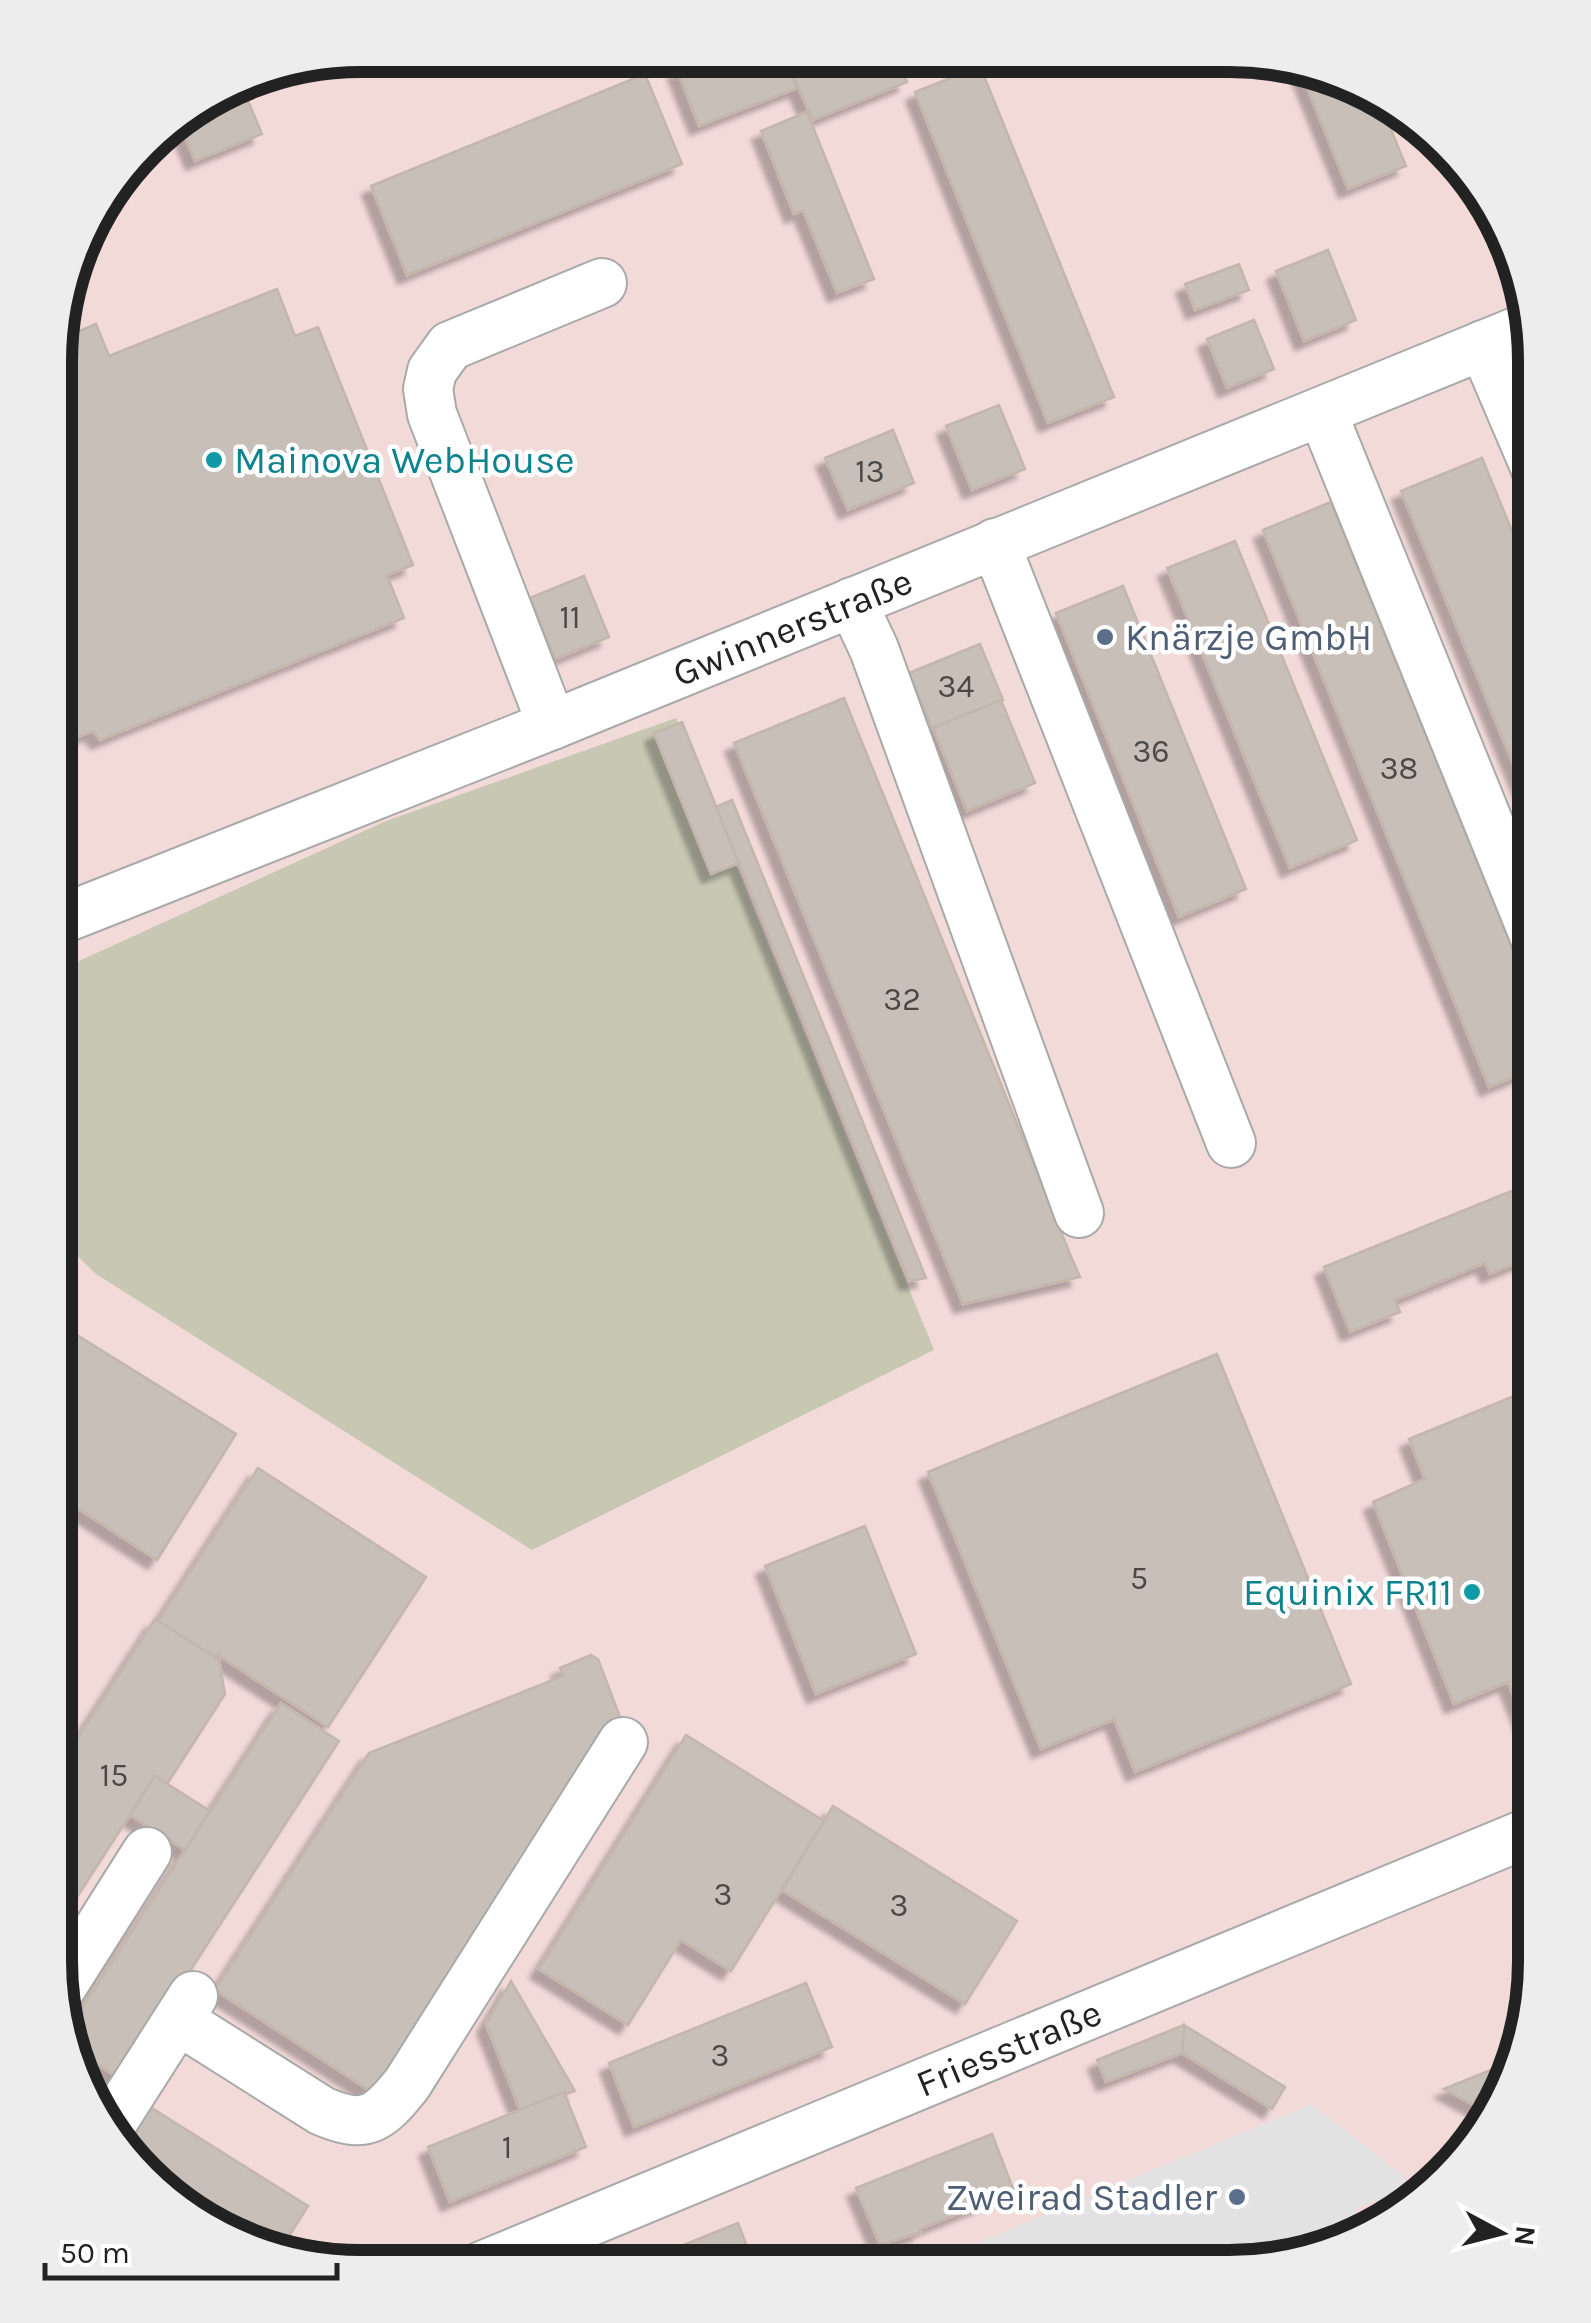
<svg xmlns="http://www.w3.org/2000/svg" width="1591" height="2323" viewBox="0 0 1591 2323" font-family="Karla,sans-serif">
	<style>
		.commercial { fill: #f2dad9 }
		.construction { fill: #c7c7b4 }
		.parking { fill: #e2e2e2 }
		.building { fill: #c7bfb8; stroke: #c4b6ab; stroke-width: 2.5; filter: url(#shadow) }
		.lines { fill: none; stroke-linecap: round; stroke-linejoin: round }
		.minor-casing { stroke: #a9a9a9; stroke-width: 52 }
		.minor { stroke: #fff; stroke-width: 48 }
		.culture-dot { fill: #0f9aa8; stroke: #fff; stroke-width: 4 }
		.service-dot { fill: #5c6f8a; stroke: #fff; stroke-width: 4 }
		.labels { text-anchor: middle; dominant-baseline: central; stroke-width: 9; stroke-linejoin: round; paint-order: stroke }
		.number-label { font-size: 32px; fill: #4b4948 }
		.culture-label { font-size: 38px; fill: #0d838f; stroke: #fff; text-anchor: start }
		.street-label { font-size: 38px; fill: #222; stroke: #fff }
		.service-label { font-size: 38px; fill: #4e5e75; stroke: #fff; text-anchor: start }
		.rim { fill: none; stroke: #222; stroke-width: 12 }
	</style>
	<defs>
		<filter id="shadow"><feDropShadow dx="-9" dy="9" stdDeviation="2.5" flood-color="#0004"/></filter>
	</defs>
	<rect width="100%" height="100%" fill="#f2efe9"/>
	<polygon class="commercial" points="362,55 1270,58 1416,118 1505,227 1536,361 1535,1982 1484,2132 1364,2237 1230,2268 322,2265 175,2205 86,2096 55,1961 58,321 96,209 160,131 263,71"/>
	<polygon class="construction" points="676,718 934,1350 532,1550 96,1274 56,1235 57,971 386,821"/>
	<polygon class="parking" points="1312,2104 1414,2185 1356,2208 1364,2237 1230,2268 919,2267"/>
	<g class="building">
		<polygon points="714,56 784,56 797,88 699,126 677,70"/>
		<polygon points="784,56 897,57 907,82 813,120"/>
		<polygon points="980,66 1114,397 1048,423 915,92"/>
		<polygon points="1300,70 1380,103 1406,166 1348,189"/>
		<polygon points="645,74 682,164 407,275 371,186"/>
		<polygon points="241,84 262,134 195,161 178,120"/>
		<polygon points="807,112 874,279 837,293 803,210 794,214 761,131"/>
		<polygon points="1328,250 1356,320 1304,341 1276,271"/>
		<polygon points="1239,264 1249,290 1195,310 1185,284"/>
		<polygon points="277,289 295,336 318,327 413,565 387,575 404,618 100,740 93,731 70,740 57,709 58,340 96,324 109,356"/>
		<polygon points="1254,320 1274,369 1227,388 1207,339"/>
		<polygon points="999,405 1025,469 972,490 946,426"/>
		<polygon points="893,430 914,483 848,510 825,458"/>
		<polygon points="1482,458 1536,589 1536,820 1401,491"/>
		<polygon points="1331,502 1536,1007 1536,1068 1489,1087 1263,530"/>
		<polygon points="1235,541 1357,840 1290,868 1167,568"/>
		<polygon points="584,576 609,637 555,659 530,598"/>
		<polygon points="1123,586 1246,889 1179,917 1056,613"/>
		<polygon points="980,644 1003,700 932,728 909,673"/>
		<polygon points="844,698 1070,1254 1080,1277 963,1304 734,743"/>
		<polygon points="1001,700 1035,783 967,811 933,728"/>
		<polygon points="682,722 739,863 711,874 654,733"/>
		<polygon points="732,800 926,1278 909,1281 716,807"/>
		<polygon points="1536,1181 1536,1255 1490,1274 1485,1263 1395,1300 1400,1312 1350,1332 1324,1267"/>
		<polygon points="56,1322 236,1434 157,1560 56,1494"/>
		<polygon points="1217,1354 1351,1684 1135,1772 1114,1719 1041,1749 928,1472"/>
		<polygon points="1536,1387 1535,1726 1527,1729 1508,1682 1454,1704 1373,1502 1425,1479 1409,1439"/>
		<polygon points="258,1468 426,1577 328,1727 218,1655 217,1658 158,1621"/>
		<polygon points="865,1526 916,1654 816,1694 765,1566"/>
		<polygon points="155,1619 219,1660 225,1694 167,1784 155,1776 55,1931 55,1773"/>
		<polygon points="591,1655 598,1659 620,1717 375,2094 215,1990 369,1753 563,1676 560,1668"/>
		<polygon points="281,1703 339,1741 120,2079 76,2050 70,2026"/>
		<polygon points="686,1735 824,1821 731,1971 681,1940 628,2025 539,1969"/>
		<polygon points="155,1776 210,1811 185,1850 130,1815"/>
		<polygon points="833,1806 1017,1921 965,2004 782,1890"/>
		<polygon points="511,1981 575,2091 520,2110 486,2024"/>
		<polygon points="806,1983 832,2047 634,2127 609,2063"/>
		<polygon points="1184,2025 1285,2087 1272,2109 1182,2053"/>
		<polygon points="1184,2025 1182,2053 1106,2082 1097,2060"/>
		<polygon points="1508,2063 1490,2114 1444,2089"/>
		<polygon points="564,2092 586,2147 450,2202 428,2147"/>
		<polygon points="147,2105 308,2206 281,2249 175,2205 124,2142"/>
		<polygon points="992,2134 1014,2191 920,2229 921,2232 880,2245 856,2188"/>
		<polygon points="738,2223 755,2267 653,2266 654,2257"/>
	</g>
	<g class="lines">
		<defs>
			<g id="minor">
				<polyline points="1483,345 1536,469"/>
				<polyline points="1322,412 1536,940"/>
				<polyline points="995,543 1231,1143"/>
				<polyline points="852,602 874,649 1079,1213"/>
				<polyline points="552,725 432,414 428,389 432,371 450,346 602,283"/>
				<path id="s1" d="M57 921 552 725 1528 327"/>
				<polyline points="61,1988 147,1852"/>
				<path d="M178 2020 322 2111C366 2130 379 2119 407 2084L623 1742"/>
				<polyline points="110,2126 193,1996"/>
				<path id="s2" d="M482 2266 1535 1830"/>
			</g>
		</defs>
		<use href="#minor" class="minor-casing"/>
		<use href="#minor" class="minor"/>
	</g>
	<g class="culture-dot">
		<circle cx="214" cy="460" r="10"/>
		<circle cx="1472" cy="1592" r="10"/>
	</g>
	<g class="service-dot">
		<circle cx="1105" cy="637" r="10"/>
		<circle cx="1237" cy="2197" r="10"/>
	</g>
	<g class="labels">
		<g class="number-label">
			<text x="870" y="471">13</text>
			<text x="570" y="617">11</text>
			<text x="956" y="686">34</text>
			<text x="1151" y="751">36</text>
			<text x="1399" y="768">38</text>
			<text x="902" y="999">32</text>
			<text x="1139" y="1578">5</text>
			<text x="114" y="1775">15</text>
			<text x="723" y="1894">3</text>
			<text x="899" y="1905">3</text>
			<text x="720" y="2055">3</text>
			<text x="507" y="2147">1</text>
		</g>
		<g class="culture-label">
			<text x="234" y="460">Mainova WebHouse</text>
			<text x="1452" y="1592" text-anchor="end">Equinix FR11</text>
		</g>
		<g class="street-label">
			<text stroke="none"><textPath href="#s1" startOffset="792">Gwinnerstraße</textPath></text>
			<text stroke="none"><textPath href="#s2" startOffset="570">Friesstraße</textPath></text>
		</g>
		<g class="service-label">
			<text x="1125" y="637">Knärzje GmbH</text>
			<text x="1217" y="2197" text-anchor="end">Zweirad Stadler</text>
		</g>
	</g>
	<path d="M0 0H1591V2323H0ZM361 72H1229A289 289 0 0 1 1518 361V1961A289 289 0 0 1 1229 2250H361A289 289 0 0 1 72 1961V361A289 289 0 0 1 361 72Z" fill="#ededed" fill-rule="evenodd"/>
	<path class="rim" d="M361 72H1229A289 289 0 0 1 1518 361V1961A289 289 0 0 1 1229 2250H361A289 289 0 0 1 72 1961V361A289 289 0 0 1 361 72Z"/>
	<g transform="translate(1501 2233) rotate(97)" stroke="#ffffff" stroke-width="8" paint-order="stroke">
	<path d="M0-8L18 38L0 25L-18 38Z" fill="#222222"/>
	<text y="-15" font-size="28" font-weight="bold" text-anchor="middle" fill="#222222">N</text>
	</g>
	<path d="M45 2263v15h292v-15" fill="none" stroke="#222222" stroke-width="5"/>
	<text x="60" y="2263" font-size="30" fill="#222222" stroke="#ffffff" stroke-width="8" paint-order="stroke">50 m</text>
</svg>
